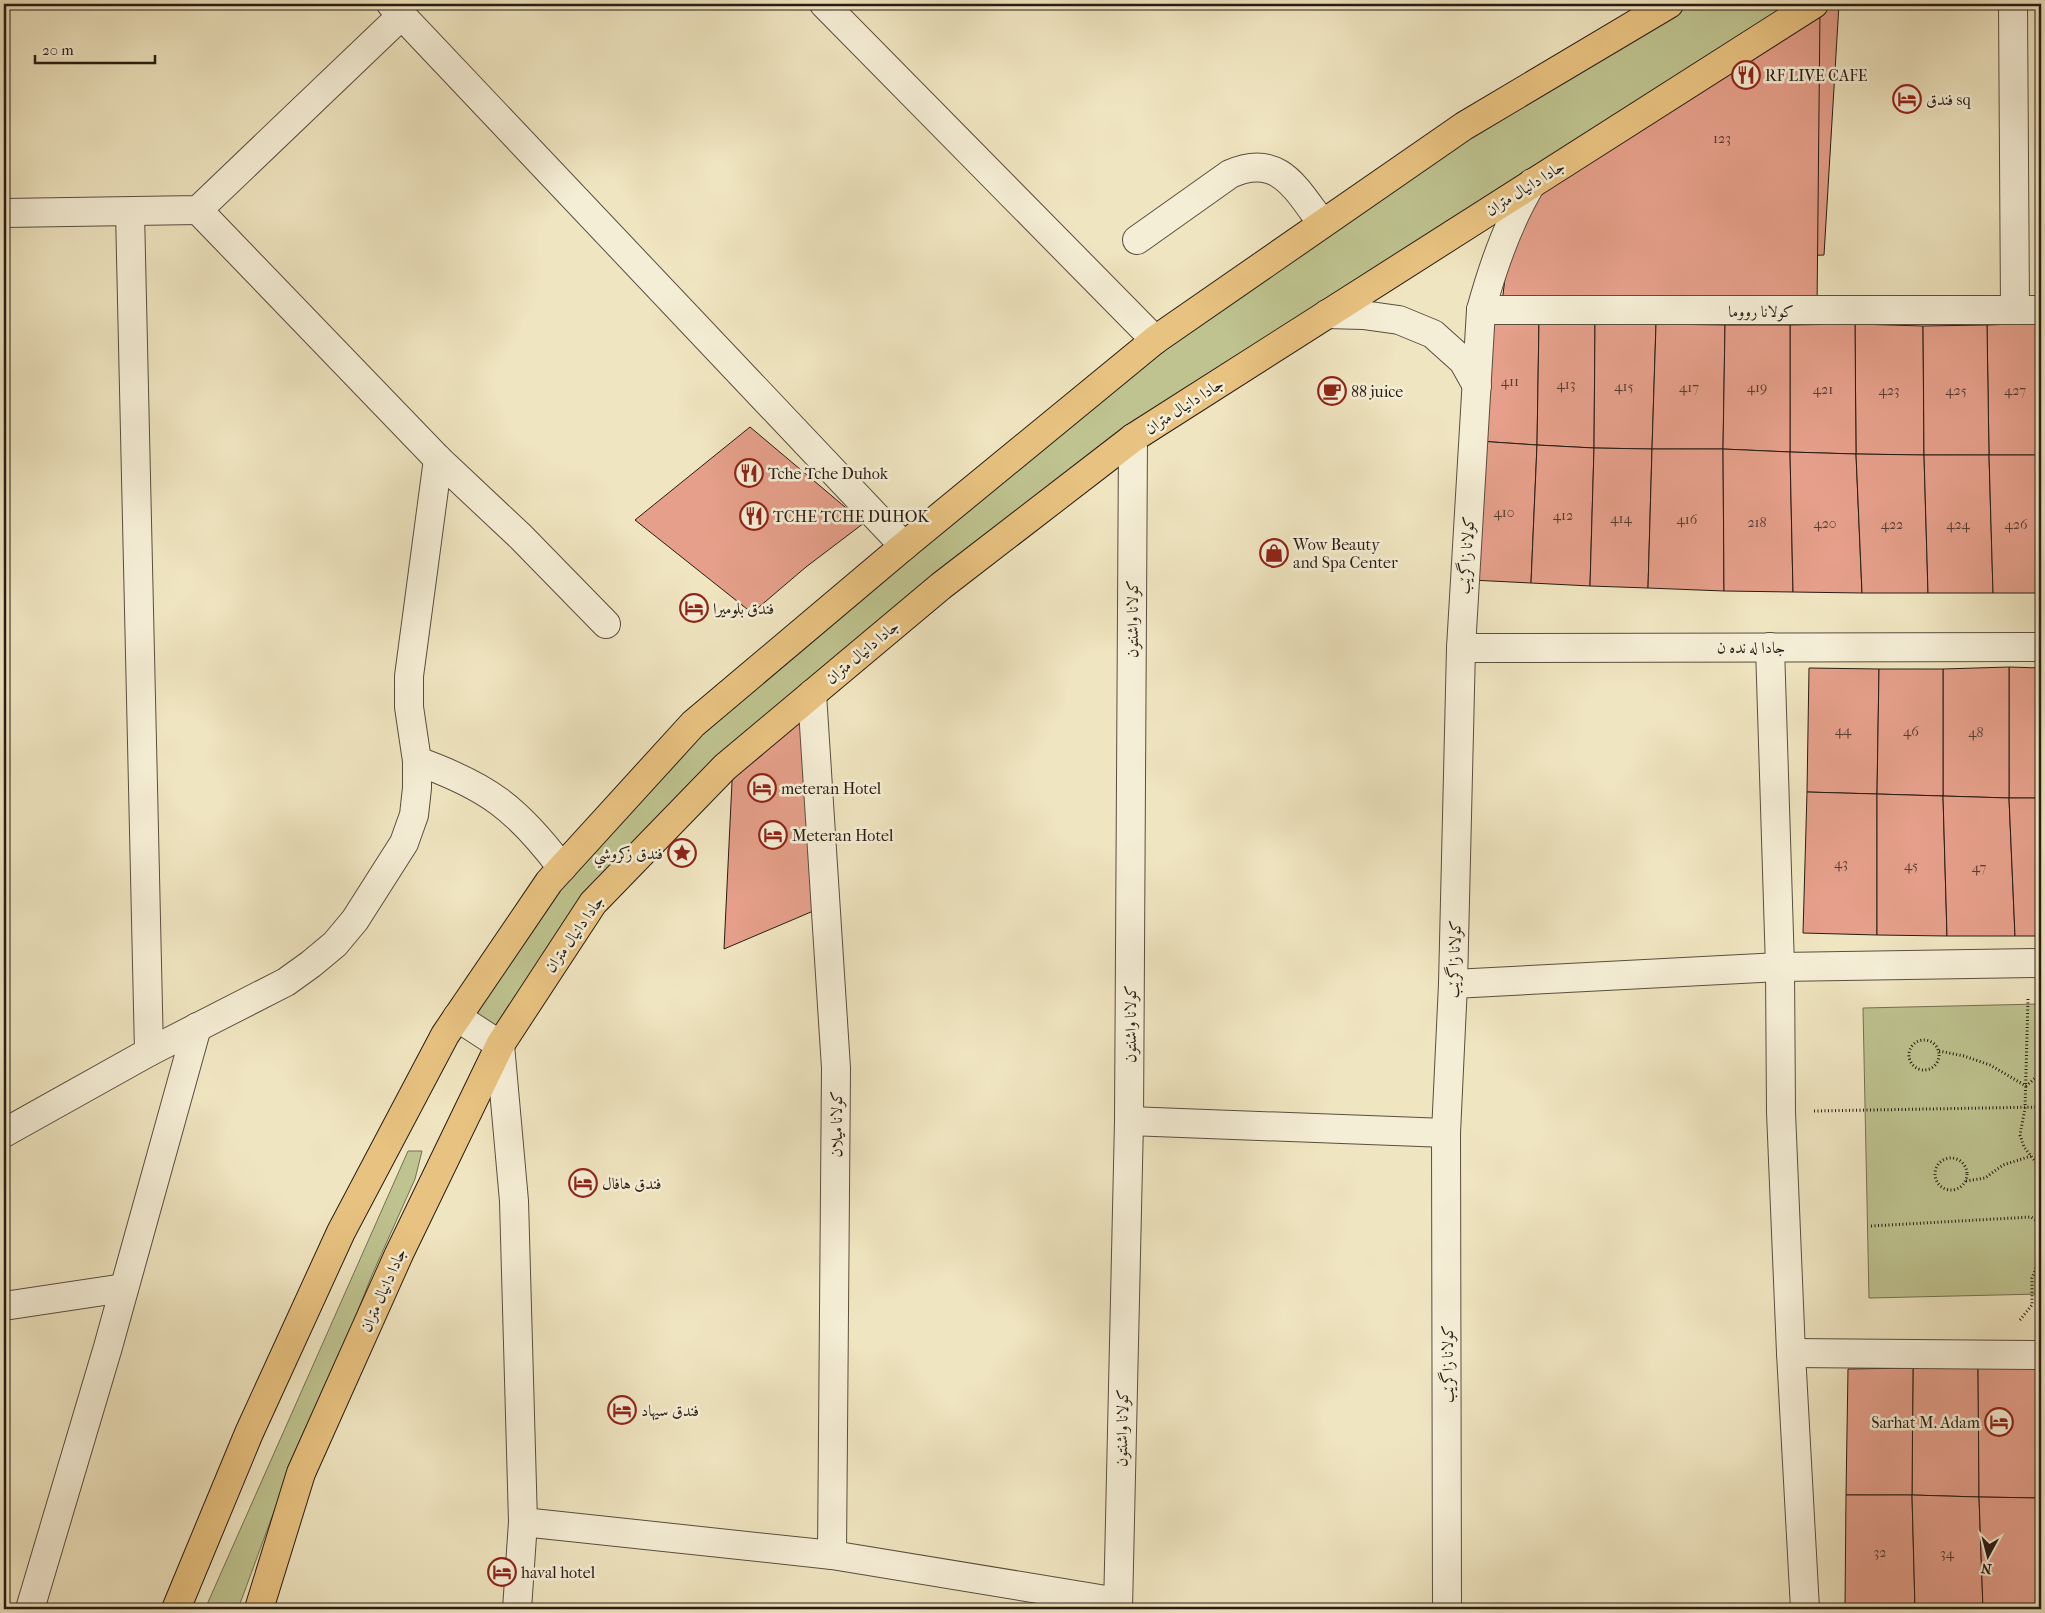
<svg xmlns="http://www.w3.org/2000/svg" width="2045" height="1613" viewBox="0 0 2045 1613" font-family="'IM FELL French Canon',Amiri,serif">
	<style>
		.green { fill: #bec38f; stroke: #737052 }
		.building { fill: #e59f8a; stroke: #281c14 }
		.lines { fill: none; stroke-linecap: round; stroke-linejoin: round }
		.minor-casing { stroke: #5a4e3f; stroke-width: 30 }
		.major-casing { stroke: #281c14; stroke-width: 30 }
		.path { stroke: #281c14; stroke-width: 3; stroke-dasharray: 1 2.5; stroke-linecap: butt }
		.minor { stroke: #f5eed6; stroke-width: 28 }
		.major { stroke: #e8c280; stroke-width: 28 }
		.labels { text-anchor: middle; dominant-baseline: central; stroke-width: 5; stroke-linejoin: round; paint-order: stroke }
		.number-label { font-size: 14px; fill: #573d32 }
		.poi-label { font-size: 16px; fill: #281c14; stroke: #f5eed6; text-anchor: start }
		.street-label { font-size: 16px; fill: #281c14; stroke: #f5eed6 }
	</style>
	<rect width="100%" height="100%" fill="#efe5c0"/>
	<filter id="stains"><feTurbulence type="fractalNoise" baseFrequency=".004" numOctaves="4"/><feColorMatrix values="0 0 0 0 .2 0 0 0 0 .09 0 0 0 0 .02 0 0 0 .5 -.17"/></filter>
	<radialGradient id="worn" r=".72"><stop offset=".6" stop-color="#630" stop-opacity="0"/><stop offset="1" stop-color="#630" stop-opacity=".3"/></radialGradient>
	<g class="green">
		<polygon points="1683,4 1802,4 1324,307 710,773 498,1038 464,1016 575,861 722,708 1255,276 1495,112"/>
		<polygon points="2041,1004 2041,1294 1869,1298 1863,1008"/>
		<polygon points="408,1151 422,1151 415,1179 372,1275 326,1391 283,1487 238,1609 205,1609"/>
	</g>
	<g class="building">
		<polygon points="1826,4 1839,4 1824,255 1798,256 1504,287 1535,189"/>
		<polygon points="1820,8 1817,311 1501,311 1506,270 1532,183"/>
		<polygon points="1486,316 1539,320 1537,445 1478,441"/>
		<polygon points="1539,320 1595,323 1594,448 1537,445"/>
		<polygon points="1595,323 1656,324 1652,449 1594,448"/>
		<polygon points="2041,323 2041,455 1989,455 1987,325"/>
		<polygon points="1656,324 1725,325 1723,449 1652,449"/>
		<polygon points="1855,324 1923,326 1924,455 1856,454"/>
		<polygon points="1855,324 1856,454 1790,452 1790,325"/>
		<polygon points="1725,325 1790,325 1790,452 1723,449"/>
		<polygon points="1987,325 1989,455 1924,455 1923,326"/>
		<polygon points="750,427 864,523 806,567 752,613 635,520"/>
		<polygon points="1478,441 1537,445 1531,583 1471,580"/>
		<polygon points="1537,445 1594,448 1590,586 1531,583"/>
		<polygon points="1594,448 1652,449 1648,588 1590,586"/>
		<polygon points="1652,449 1723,449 1724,591 1648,588"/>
		<polygon points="1723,449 1790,452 1793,592 1724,591"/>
		<polygon points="1790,452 1856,454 1862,593 1793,592"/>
		<polygon points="1856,454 1924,455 1928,593 1862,593"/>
		<polygon points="1924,455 1989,455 1993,593 1928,593"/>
		<polygon points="1989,455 2041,455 2041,593 1993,593"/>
		<polygon points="2009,667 2041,668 2041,798 2009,798"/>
		<polygon points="2009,667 2009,798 1943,796 1943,669"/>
		<polygon points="1809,668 1879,669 1877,794 1807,792"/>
		<polygon points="1879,669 1943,669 1943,796 1877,794"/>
		<polygon points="813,712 818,909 724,949 733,761"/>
		<polygon points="1807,792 1877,794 1877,935 1803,933"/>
		<polygon points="1877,794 1943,796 1947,936 1877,935"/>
		<polygon points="1943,796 2009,798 2015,936 1947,936"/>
		<polygon points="2009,798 2041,798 2041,936 2015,936"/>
		<polygon points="1978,1367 1979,1497 1912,1495 1913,1368"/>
		<polygon points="1978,1367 2041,1369 2041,1498 1979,1497"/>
		<polygon points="1913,1368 1912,1495 1846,1495 1848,1369"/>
		<polygon points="1846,1495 1912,1495 1915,1609 1845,1609"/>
		<polygon points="1912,1495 1979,1497 1983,1609 1915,1609"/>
		<polygon points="1979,1497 2041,1498 2041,1609 1983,1609"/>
	</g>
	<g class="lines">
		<defs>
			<g id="minor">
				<polyline points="391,4 904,546"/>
				<polyline points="824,4 1155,340"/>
				<polyline points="2013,4 2015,310"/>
				<polyline points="198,210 438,459 521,537 606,624"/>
				<polyline points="130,212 149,1052"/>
				<polyline points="4,213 198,210 402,15"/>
				<path d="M1137 240 1230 174C1279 152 1296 189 1322 223"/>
				<polyline points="1481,310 2041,310"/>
				<polyline points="1327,314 1363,315 1399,320 1433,334 1463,361 1477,386"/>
				<polyline points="1770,647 1780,967 1781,1112 1791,1353 1805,1609"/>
				<polyline points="1461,648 2041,647"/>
				<polyline points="812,694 836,1068 832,1555"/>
				<path d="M417 761C487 786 517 808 562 868"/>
				<polyline points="1453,984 1780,967 2041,963"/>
				<polyline points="457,1017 500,1045 514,1201 523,1522 517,1609"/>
				<polyline points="1129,1121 1446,1133"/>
				<polyline points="4,1133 149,1052 286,982 311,964 335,944 355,920 404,843 414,815 417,788 417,761 409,707 409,676 438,459"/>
				<polyline points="4,1306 124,1288"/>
				<polyline points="1791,1353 2041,1355"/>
				<polyline points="523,1522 832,1555 1118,1602"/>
				<polyline points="30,1609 108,1347 197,1027"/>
				<polyline points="1118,1609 1129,1121 1133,438"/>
				<path d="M1447 1609 1446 1133 1453 984 1461 648 1481 310C1493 266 1508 222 1532 183"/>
			</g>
			<g id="major">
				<polyline points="176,1609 249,1433 341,1232 445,1035 549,882 693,724 904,546 1155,340 1464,126 1669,4"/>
				<polyline points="259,1609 301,1473 399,1254 500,1045 593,903 725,767 941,586 1133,438 1814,4"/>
			</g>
		</defs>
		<use href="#minor" class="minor-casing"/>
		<use href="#major" class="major-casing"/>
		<g class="path">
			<polyline points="2028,999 2025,1108 2020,1135 2024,1147 2041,1169"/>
			<circle cx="1924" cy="1055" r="15"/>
			<polyline points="1939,1051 1964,1056 1990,1065 2026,1086 2041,1073"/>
			<polyline points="1814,1111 2041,1107"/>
			<circle cx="1951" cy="1174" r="16"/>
			<polyline points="1966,1181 1985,1178 2003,1165 2031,1156"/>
			<polyline points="1871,1226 2031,1217 2041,1223"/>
			<polyline points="2020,1320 2032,1305 2032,1278 2041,1256"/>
		</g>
		<use href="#minor" class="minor"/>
		<use href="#major" class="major"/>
	</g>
	<defs>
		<symbol id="restaurant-ring" viewBox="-11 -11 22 22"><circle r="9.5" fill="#f5eed6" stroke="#8f2418" stroke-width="1.5"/><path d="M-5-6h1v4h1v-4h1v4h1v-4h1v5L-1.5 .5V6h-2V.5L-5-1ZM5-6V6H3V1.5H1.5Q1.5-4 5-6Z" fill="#8f2418"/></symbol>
		<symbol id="hotel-ring" viewBox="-11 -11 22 22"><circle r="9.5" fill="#f5eed6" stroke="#8f2418" stroke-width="1.5"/><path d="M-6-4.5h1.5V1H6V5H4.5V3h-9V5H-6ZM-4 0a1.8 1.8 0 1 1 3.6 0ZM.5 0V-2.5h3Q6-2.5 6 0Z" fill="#8f2418"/></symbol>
		<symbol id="cafe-ring" viewBox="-11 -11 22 22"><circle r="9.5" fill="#f5eed6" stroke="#8f2418" stroke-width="1.5"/><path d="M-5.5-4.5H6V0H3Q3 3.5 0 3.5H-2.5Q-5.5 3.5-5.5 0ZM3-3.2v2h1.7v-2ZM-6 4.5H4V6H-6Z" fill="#8f2418"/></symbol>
		<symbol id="shop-ring" viewBox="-11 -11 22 22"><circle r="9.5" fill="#f5eed6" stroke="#8f2418" stroke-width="1.5"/><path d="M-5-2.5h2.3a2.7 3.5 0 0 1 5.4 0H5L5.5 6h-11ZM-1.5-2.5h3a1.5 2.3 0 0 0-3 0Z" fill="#8f2418"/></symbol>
		<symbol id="sight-ring" viewBox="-11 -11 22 22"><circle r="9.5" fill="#f5eed6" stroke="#8f2418" stroke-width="1.5"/><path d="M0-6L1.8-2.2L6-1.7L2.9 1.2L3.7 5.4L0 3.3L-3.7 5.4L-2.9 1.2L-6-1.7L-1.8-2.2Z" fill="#8f2418"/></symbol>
	</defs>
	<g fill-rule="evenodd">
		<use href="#restaurant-ring" x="1730" y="59" width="32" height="32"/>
		<use href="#hotel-ring" x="1891" y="83" width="32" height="32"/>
		<use href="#cafe-ring" x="1316" y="375" width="32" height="32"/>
		<use href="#restaurant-ring" x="733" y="457" width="32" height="32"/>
		<use href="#restaurant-ring" x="738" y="500" width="32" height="32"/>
		<use href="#shop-ring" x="1258" y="537" width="32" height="32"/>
		<use href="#hotel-ring" x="678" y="592" width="32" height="32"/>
		<use href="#hotel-ring" x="746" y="772" width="32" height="32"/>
		<use href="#hotel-ring" x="757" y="819" width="32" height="32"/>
		<use href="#sight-ring" x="666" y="837" width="32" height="32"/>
		<use href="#hotel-ring" x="567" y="1167" width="32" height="32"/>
		<use href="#hotel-ring" x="606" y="1394" width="32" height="32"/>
		<use href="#hotel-ring" x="1983" y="1406" width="32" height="32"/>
		<use href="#hotel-ring" x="486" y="1556" width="32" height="32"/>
	</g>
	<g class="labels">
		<g class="number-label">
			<text x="1722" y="138">123</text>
			<text x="1510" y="381">411</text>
			<text x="1566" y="384">413</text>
			<text x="1624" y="386">415</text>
			<text x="1689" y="387">417</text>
			<text x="1757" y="387">419</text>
			<text x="1823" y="389">421</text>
			<text x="1889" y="390">423</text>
			<text x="1956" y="390">425</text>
			<text x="2015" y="390">427</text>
			<text x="1504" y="512">410</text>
			<text x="1563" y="515">412</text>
			<text x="1621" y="518">414</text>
			<text x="1687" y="519">416</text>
			<text x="1757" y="522">218</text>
			<text x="1825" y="523">420</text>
			<text x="1892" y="524">422</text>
			<text x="1958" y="524">424</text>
			<text x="2016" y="524">426</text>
			<text x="1843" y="730">44</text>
			<text x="1911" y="731">46</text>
			<text x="1976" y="732">48</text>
			<text x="1841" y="863">43</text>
			<text x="1911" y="865">45</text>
			<text x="1979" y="867">47</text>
			<text x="1880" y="1552">32</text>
			<text x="1947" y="1553">34</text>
		</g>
		<g class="poi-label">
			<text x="1765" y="75">RF LIVE CAFE</text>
			<text x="1926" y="99">فندق sq</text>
			<text x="1351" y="391">88 juice</text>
			<text x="768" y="473">Tche Tche Duhok</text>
			<text x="773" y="516">TCHE TCHE DUHOK</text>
			<text x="1293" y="544">Wow Beauty<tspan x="1293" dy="18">and Spa Center</tspan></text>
			<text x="713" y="608">فندق بلوميرا</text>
			<text x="781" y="788">meteran Hotel</text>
			<text x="792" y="835">Meteran Hotel</text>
			<text x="663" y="853" text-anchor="end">فندق زكروشي</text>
			<text x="602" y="1183">فندق هافال</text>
			<text x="641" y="1410">فندق سيهاد</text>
			<text x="1980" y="1422" text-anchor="end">Sarhat M. Adam</text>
			<text x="521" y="1572">haval hotel</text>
		</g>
		<g class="street-label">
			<text transform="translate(1525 188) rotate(-32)">جادا دانيال متران</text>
			<text x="1761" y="311">كولانا رووما</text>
			<text transform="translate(1184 406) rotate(-33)">جادا دانيال متران</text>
			<text transform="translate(1466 555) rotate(-86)">كولانا زاگرێب</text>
			<text transform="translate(1132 619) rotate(-90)">كولانا واشنتون</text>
			<text x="1751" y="647">جادا له نده ن</text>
			<text transform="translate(862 652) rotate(-40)">جادا دانيال متران</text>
			<text transform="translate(574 934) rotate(-55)">جادا دانيال متران</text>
			<text transform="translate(1454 959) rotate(-88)">كولانا زاگرێب</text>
			<text transform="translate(1130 1024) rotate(-90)">كولانا واشنتون</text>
			<text transform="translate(836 1124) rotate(-90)">كولانا ميلان</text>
			<text transform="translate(383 1290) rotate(-66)">جادا دانيال متران</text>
			<text transform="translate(1447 1364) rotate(-90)">كولانا زاگرێب</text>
			<text transform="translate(1122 1428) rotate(-89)">كولانا واشنتون</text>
		</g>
	</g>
	<rect width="2045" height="1613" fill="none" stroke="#efe5c0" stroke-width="20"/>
	<rect x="5" y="5" width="2035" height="1603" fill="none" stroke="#281c14" stroke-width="2.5"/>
	<rect x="10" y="10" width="2025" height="1593" fill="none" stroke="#281c14"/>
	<g transform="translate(1988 1556) rotate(187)" stroke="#f5eed6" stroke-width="4" paint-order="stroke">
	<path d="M0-4L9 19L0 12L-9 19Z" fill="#281c14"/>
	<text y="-8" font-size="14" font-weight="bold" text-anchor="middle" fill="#281c14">N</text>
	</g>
	<path d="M35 55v8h120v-8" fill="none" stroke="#281c14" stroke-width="2.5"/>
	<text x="42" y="55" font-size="15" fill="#281c14" stroke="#f5eed6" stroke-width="4" paint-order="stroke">20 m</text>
	<rect width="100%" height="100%" filter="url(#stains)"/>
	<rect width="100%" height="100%" fill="url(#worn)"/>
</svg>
